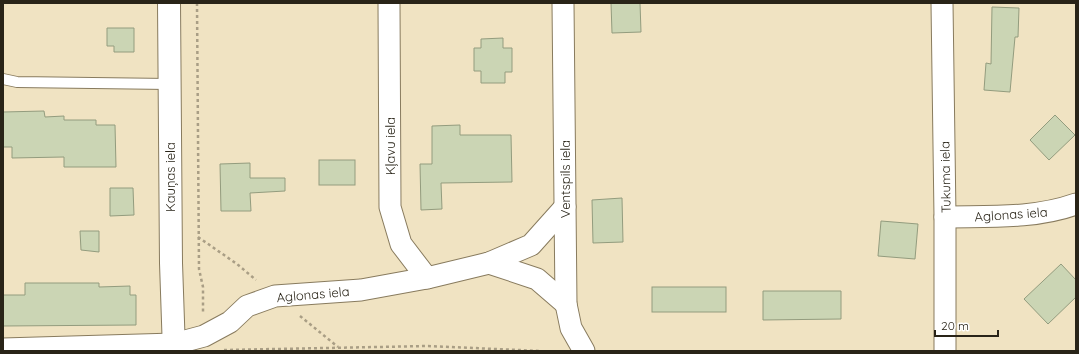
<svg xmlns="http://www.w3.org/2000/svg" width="1079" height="354" viewBox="0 0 1079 354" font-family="Quicksand,sans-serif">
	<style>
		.building { fill: #cbd5b4; stroke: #939c7e }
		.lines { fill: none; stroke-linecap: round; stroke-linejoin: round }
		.service-casing { stroke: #887b5e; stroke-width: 12 }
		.minor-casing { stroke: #887b5e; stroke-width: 23 }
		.tertiary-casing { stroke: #887b5e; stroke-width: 24 }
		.path { stroke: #a99e85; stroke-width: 2.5; stroke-dasharray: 3 3; stroke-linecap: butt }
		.service { stroke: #fff; stroke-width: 10 }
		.minor { stroke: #fff; stroke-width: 21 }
		.tertiary { stroke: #fff; stroke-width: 22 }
		.labels { text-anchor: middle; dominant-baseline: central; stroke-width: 4; stroke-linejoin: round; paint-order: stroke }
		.street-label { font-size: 13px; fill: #292418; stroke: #fff }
	</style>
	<rect width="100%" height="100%" fill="#f0e3c2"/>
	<g class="building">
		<polygon points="611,3 640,3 641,32 612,33"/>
		<polygon points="992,7 1019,8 1018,37 1015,37 1010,92 984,90 986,63 991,64"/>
		<polygon points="107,28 134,28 134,52 114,52 114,46 107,46"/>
		<polygon points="503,38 503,48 512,48 512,72 505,72 505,83 481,83 481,71 474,71 474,48 481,48 481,39"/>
		<polygon points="44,111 45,117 64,116 64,120 96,120 96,125 115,125 116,167 64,167 64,157 12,158 12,147 3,147 3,112"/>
		<polygon points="1055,115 1075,135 1049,160 1030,140"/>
		<polygon points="460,125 460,135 511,135 512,182 441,183 442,209 421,210 420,164 432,164 432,126"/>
		<rect x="319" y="160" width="36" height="25"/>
		<polygon points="250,163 250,178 285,178 285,191 250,193 251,211 221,211 220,164"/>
		<polygon points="110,188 133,188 134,215 110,216"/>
		<polygon points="622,198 623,242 593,243 592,200"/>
		<polygon points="881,221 918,224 915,259 878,256"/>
		<polygon points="80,231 99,231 99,252 81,250"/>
		<polygon points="1061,264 1076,280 1076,297 1048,324 1024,299"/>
		<polygon points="25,283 99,283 99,287 130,286 130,295 136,295 136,325 3,326 3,295 25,295"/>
		<rect x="652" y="287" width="74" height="25"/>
		<polygon points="763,291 841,291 841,319 763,320"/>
	</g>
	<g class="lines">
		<defs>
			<polyline id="service" points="3,79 17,82 169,84"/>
			<g id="minor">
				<polyline points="389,3 390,207 401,244 427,278"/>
				<polyline points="563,3 566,304 571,328 584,351"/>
				<polyline points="942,3 945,217 945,351"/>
				<path d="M945 217C989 216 1034 219 1076 204"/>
				<polyline points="489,263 537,279 566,304"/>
				<polyline points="3,349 174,344 204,336 230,322 247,306 275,296 361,290 427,278 489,263 531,245 565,207"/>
			</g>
			<polyline id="tertiary" points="169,3 171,263 174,351"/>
		</defs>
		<use href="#service" class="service-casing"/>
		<use href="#minor" class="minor-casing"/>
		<use href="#tertiary" class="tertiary-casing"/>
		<g class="path">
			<polyline points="197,3 199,269 203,287 203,312"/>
			<polyline points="198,237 237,264 256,280"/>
			<polyline points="300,316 338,347"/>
			<polyline points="224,350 428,346 541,351"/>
		</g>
		<use href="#service" class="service"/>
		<use href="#minor" class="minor"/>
		<use href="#tertiary" class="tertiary"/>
	</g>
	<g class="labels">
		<g class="street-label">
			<text transform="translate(390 146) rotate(-90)">Kļavu iela</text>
			<text transform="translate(170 177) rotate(-90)">Kauņas iela</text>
			<text transform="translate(945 177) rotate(-91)">Tukuma iela</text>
			<text transform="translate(565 179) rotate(-90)">Ventspils iela</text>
			<text transform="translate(1011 214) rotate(-4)">Aglonas iela</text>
			<text transform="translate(313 294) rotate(-5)">Aglonas iela</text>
		</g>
	</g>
	<rect width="1079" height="354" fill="none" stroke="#292418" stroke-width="8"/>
	<path d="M935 330v6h63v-6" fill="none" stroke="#292418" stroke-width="2"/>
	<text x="941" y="330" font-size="12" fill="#292418" stroke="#ffffff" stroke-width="3" paint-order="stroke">20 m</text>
</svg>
